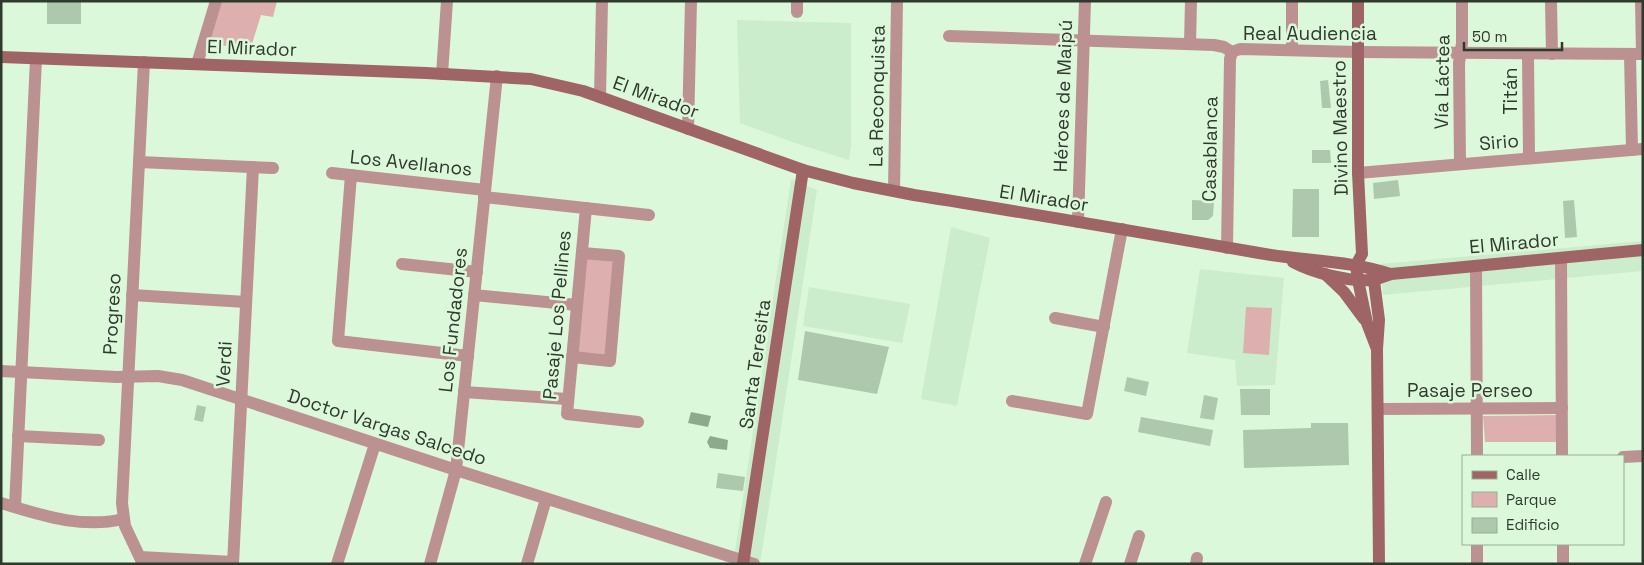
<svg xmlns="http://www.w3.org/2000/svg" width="1644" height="565" viewBox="0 0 1644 565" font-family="'Space Grotesk',sans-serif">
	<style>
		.built { fill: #ccedcb }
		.green { fill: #ddafaf }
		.water { fill: #8daa8c }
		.building { fill: #adc8ad }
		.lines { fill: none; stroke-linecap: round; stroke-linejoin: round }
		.street { stroke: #bc9191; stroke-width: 12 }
		.secondary { stroke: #9f6465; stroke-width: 12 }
		.labels { text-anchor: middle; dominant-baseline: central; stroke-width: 5; stroke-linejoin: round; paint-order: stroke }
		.street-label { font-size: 19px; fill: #2f392e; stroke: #dcf8db }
	</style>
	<rect width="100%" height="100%" fill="#dcf8db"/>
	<g class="built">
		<polygon points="737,20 851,23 851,146 849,160 795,143 740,123"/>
		<polygon points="791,179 817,190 771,494 760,564 733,564"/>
		<polygon points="951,227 990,238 957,406 921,399"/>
		<polygon points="1643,241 1643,271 1383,295 1380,264"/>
		<polygon points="1200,269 1284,278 1275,385 1237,386 1235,360 1187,353"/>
		<polygon points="809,287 910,304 902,343 803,326"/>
	</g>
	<g class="green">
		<polygon points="222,1 277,1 273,17 261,15 251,47 207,45"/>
		<polygon points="583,254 618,257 609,360 573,356"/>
		<polygon points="1246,307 1272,308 1269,355 1243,353"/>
		<polygon points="1556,415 1557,442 1485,442 1483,416"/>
	</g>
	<g class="water">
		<polygon points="691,412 711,416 708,427 688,423"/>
		<polygon points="710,436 728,440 727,450 710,448 707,442"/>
	</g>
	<g class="building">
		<rect x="47" y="1" width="34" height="23"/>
		<polygon points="1328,80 1331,108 1322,108 1320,81"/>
		<polygon points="1312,150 1330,150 1331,163 1312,163"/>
		<polygon points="1398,180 1400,196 1374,199 1373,183"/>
		<polygon points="1293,189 1319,189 1319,237 1292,237"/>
		<polygon points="1192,200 1214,201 1213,216 1208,220 1192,220"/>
		<polygon points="1574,200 1577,237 1565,238 1563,201"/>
		<polygon points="805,331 889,347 877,394 798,380"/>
		<polygon points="1127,377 1149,382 1146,396 1124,391"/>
		<polygon points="1240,389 1270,389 1270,415 1241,415"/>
		<polygon points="1204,395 1218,398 1214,420 1200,418"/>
		<polygon points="197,405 206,407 203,422 194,420"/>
		<polygon points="1141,417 1213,430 1210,446 1138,432"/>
		<polygon points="1311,423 1348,423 1349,465 1244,468 1243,430 1311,428"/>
		<polygon points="718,473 745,477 743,491 716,488"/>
	</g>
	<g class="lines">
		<g class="street">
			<polyline points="1292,1 1292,50"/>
			<polyline points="1551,1 1552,54"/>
			<polyline points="1641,1 1642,54"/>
			<polyline points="797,12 797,1"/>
			<polyline points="949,36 1214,45 1224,47 1232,52"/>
			<polyline points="1190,44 1191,1"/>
			<polyline points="1232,52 1240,49 1358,52 1643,54"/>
			<polyline points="1528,54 1529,158"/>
			<polyline points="1630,54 1632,150"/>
			<polyline points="197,64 216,1"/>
			<polyline points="442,74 447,1"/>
			<polyline points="600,97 602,1"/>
			<polyline points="688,129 691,1"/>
			<polyline points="139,162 273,168"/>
			<polyline points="1460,164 1459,63 1462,43 1462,1"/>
			<polyline points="332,173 485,190"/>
			<polyline points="1358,173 1643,149"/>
			<polyline points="351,175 338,341 468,356"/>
			<polyline points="894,191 897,1"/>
			<polyline points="484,197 649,215"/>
			<polyline points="586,208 567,414 638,422"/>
			<polyline points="1078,222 1085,1"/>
			<polyline points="1227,248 1230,59 1232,52"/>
			<polyline points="1561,258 1562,456"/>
			<polyline points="402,264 477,272"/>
			<polyline points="1476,266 1477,456"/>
			<polyline points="132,295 246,302"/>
			<polyline points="474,295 577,305"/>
			<polyline points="1055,318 1104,327"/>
			<polyline points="572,357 610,361 619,256 582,253"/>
			<polyline points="1,371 117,377 158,376 182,380 456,470 754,564"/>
			<polyline points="464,392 567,399"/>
			<polyline points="1012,401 1087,414 1122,229"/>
			<polyline points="1378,409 1562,408"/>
			<polyline points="18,436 99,440"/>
			<polyline points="1623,457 1643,456"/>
			<path d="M1 503C41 515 81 529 123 519"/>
			<polyline points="15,507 36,59"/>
			<polyline points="1477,544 1477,564"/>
			<polyline points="1563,544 1563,564"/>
			<polyline points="140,557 233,562"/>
			<polyline points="143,564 125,526 122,503 144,62"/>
			<polyline points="233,564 253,167"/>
			<polyline points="337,564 375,444"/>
			<polyline points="430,564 456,470 497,76"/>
			<polyline points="527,564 546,499"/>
			<polyline points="1085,564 1106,502"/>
			<polyline points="1130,564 1139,536"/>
			<polyline points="1196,564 1197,558"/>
		</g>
		<g class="secondary">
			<polyline points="1358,1 1358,173 1362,254 1356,265 1358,280 1367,323 1377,349"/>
			<path d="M1 57 426 73 531 79 583 91 803 170 853 183 914 195C1029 213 1144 233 1259 253 1301 261 1350 260 1390 274"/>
			<path d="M1293 262C1313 273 1350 282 1372 280 1379 279 1385 276 1391 274L1643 250"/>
			<polyline points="1373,273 1379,320 1377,349 1379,564"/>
			<polyline points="1325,274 1344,292 1364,319"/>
			<polyline points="743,564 803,170"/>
		</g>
	</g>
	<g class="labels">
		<g class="street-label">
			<text x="1310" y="33">Real Audiencia</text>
			<text transform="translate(252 48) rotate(2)">El Mirador</text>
			<text transform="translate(1442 82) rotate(-89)">Vía Láctea</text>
			<text transform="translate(1510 91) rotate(-90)">Titán</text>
			<text transform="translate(877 96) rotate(-89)">La Reconquista</text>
			<text transform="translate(1063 96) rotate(-88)">Héroes de Maipú</text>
			<text transform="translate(656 97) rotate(20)">El Mirador</text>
			<text transform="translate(1340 128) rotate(-91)">Divino Maestro</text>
			<text transform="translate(1499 142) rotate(-5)">Sirio</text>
			<text transform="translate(1210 149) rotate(-89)">Casablanca</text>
			<text transform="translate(411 163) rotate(6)">Los Avellanos</text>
			<text transform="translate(1044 198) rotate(9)">El Mirador</text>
			<text transform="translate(1514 243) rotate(-5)">El Mirador</text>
			<text transform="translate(112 314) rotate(-87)">Progreso</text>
			<text transform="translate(557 315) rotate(-85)">Pasaje Los Pellines</text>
			<text transform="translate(453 320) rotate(-84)">Los Fundadores</text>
			<text transform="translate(224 364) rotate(-87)">Verdi</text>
			<text transform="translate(755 364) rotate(-82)">Santa Teresita</text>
			<text x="1470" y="390">Pasaje Perseo</text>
			<text transform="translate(387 427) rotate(18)">Doctor Vargas Salcedo</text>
		</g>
	</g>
	<rect width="1644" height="565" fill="none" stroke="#2f392e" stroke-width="5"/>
	<rect x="1462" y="455" width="162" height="90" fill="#dcf8db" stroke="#97ac96"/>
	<rect x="1472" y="471" width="25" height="8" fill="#9f6465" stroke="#97ac96"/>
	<text x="1506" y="480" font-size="15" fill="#2f392e">Calle</text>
	<rect x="1472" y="492" width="25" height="15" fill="#ddafaf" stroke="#97ac96"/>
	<text x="1506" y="505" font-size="15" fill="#2f392e">Parque</text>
	<rect x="1472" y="518" width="25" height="15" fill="#adc8ad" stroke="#97ac96"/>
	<text x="1506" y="530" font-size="15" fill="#2f392e">Edificio</text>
	<path d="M1464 42v8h98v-8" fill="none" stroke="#2f392e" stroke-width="2.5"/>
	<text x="1472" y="42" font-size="15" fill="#2f392e" stroke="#dcf8db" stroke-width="4" paint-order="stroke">50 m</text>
</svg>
